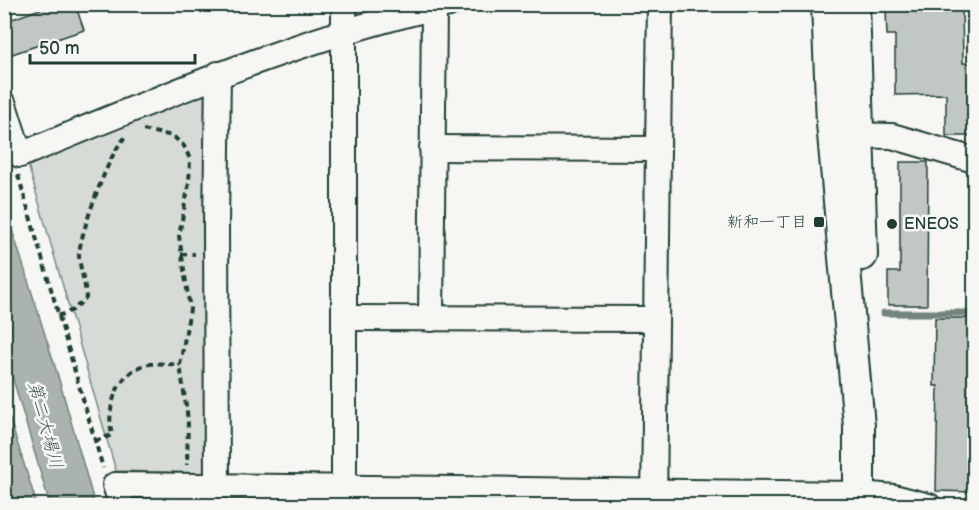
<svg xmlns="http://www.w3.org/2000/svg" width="979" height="510" viewBox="0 0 979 510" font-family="'Balsamiq Sans','Klee One',sans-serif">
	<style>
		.green { fill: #d6dbd6; stroke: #7a8c85; stroke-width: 1.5 }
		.water { fill: #aab3ae; stroke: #72847d; stroke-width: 1.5 }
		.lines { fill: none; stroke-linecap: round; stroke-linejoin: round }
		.stream { stroke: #72847d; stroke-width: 7 }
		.building { fill: #c1c8c3; stroke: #1f3d34; stroke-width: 1.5 }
		.service-casing { stroke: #1f3d34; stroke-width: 16 }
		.minor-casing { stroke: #1f3d34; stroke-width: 28 }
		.tertiary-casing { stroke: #1f3d34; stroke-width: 34 }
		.path { stroke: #1f3d34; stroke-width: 4; stroke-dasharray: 6 4.5; stroke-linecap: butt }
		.service { stroke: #f6f6f2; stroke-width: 12 }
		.minor { stroke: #f6f6f2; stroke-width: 24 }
		.tertiary { stroke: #f6f6f2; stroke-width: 30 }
		.poi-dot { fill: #1f3d34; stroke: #f6f6f2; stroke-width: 2 }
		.labels { text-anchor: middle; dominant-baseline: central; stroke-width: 5; stroke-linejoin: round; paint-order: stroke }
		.poi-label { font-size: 16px; fill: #1f3d34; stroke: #f6f6f2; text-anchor: end }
		.water-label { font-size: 18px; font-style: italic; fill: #425a52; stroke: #f6f6f2 }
	</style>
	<rect width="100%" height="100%" fill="#f6f6f2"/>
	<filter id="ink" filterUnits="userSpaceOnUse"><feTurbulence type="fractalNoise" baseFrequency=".0167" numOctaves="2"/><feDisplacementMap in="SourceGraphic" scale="12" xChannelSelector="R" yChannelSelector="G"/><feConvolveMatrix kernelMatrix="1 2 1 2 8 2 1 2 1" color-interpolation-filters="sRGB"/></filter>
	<g filter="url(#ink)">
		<polygon class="green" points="198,92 208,99 204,473 116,471 27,161"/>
		<g class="water">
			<polygon points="5,207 58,376 95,505 50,505 5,352"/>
			<polygon points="4,404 5,404 37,505 5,505"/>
		</g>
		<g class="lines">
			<polyline class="stream" points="884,313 974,313"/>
		</g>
		<g class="building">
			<polygon points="54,4 75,4 84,30 9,55 4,42 4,22"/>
			<polygon points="962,8 963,63 975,63 975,136 946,136 946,94 895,95 895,35 887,35 886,10"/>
			<polygon points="900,162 928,162 927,305 888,305 888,272 900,272"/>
			<polygon points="935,318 975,318 975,492 936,491 938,386 934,386"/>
		</g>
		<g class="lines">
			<defs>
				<polyline id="service" points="474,506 475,490"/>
				<g id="minor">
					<path d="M4 105 20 155C161 98 300 37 449 4"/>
					<polyline points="841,135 892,136 974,160"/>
					<polyline points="432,148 658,149 660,4"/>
					<polyline points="344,318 655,319"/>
					<polyline points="431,319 434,8"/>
					<polyline points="217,486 216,224 218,74"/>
					<polyline points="122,506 115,485 859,494 894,497 929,506"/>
					<polyline points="344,506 344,4"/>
					<polyline points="654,506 658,149"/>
				</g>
				<g id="tertiary">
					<polyline points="827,4 832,123 859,426 859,506"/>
					<polyline points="854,4 862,255"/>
				</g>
			</defs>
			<use href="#service" class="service-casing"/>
			<use href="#minor" class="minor-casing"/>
			<use href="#tertiary" class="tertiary-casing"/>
			<g class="path">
				<polyline points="143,130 173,136 184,146 190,159 189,183 179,236 190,309 180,365 188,420 187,465"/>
				<polyline points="18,175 103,468"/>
				<polyline points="181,254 195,254"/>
				<path d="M58 316 73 310 86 298C86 282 79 268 79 253 81 232 110 149 125 138"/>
				<path d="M95 441 112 435C106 410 116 375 142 366 153 362 169 364 180 365"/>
			</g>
			<use href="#service" class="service"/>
			<use href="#minor" class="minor"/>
			<use href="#tertiary" class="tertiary"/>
		</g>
	</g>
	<g class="poi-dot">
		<rect x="813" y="216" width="12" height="12" rx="3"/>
		<circle cx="892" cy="224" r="6"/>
	</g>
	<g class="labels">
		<g class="poi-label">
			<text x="807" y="222">新和一丁目</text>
			<text x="904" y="224" text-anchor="start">ENEOS</text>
		</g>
		<g class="water-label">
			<text transform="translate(45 425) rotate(75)">第二大場川</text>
		</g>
	</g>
	<rect width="979" height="510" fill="none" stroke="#f6f6f2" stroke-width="24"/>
	<rect x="12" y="12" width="955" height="486" fill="none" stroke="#1f3d34" stroke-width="2" filter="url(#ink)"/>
	<path d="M30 54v9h165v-9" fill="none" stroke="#1f3d34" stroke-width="3"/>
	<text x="39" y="54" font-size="18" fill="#1f3d34" stroke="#f6f6f2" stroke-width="4.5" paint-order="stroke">50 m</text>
</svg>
